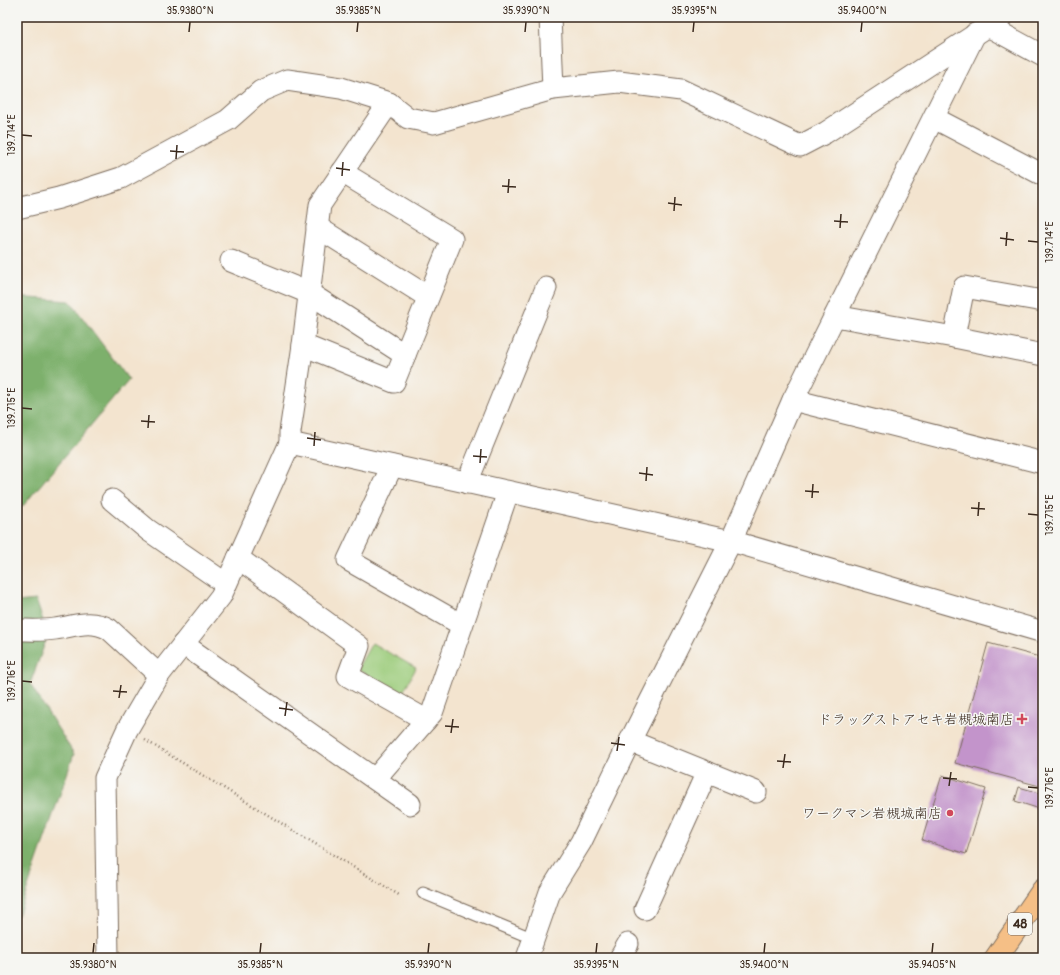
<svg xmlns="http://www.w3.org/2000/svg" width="1060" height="975" viewBox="0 0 1060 975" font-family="Pangolin,'Klee One',sans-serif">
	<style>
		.green { fill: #9ccc7c; stroke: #6c7b4d }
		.forest { fill: #7db06c; stroke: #5c6d45 }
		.building { fill: #c394cb }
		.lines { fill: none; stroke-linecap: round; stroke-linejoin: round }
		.lane-casing { stroke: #7b6b5c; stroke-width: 13 }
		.street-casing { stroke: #7b6b5c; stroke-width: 23 }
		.primary-casing { stroke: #7b6b5c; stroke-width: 24 }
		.path { stroke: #7b6b5c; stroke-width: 2.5; stroke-dasharray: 1 3; stroke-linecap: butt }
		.lane { stroke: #fff; stroke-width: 11 }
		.street { stroke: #fff; stroke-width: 21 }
		.primary { stroke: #f5bf86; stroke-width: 22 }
		.ticks { fill: none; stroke: #3b2a1e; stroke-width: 1.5 }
		.poi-dot { fill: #d1495b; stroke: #f6f6f2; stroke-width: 1.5 }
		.labels { text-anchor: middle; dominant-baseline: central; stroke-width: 3; stroke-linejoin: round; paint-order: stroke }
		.shield { fill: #f6f6f2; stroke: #73675e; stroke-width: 1 }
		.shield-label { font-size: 13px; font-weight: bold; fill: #3b2a1e }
		.poi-label { font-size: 14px; fill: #3b2a1e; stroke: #f6f6f2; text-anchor: end }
		.neatline { fill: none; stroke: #3b2a1e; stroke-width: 1.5 }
		.ticks-label { font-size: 10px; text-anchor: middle; fill: #3b2a1e }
	</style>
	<rect width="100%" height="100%" fill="#f6f6f2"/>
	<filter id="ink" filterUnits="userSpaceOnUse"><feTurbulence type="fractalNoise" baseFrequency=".025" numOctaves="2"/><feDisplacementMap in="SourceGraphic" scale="8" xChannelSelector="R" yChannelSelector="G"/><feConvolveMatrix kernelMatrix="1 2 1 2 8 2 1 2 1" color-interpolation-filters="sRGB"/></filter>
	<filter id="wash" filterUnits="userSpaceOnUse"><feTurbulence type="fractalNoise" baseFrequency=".012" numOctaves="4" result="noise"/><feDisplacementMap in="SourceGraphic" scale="16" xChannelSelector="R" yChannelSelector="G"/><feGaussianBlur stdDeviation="0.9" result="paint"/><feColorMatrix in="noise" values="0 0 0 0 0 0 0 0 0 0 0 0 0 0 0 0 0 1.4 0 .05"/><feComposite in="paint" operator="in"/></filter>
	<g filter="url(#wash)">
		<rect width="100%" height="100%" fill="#f3e4cf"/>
		<polygon class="green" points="372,643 416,668 402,694 357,669"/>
		<g class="forest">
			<polygon points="17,297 70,301 129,380 22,507 17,502"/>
			<polygon points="36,600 48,635 30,684 74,754 18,916 17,602"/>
		</g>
		<g id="blocks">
			<g class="building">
				<polygon points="988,643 1043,658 1043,787 955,763"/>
				<polygon points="942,775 986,789 966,854 922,840"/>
				<polygon points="1019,787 1043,794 1043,810 1015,801"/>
			</g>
		</g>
	</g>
	<g filter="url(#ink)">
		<use href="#blocks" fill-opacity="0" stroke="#7b6b5c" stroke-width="1"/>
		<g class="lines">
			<defs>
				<polyline id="lane" points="423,893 534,939"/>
				<g id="street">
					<polyline points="550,17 553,89"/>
					<polyline points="988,26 1043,56"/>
					<polyline points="934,118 1043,175"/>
					<polyline points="17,208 59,198 121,178 228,120 261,91 287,80 341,88 389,103 408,118 434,123 553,89 619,82 681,90 800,146 825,133 1002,17"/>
					<polyline points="317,227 428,297"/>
					<polyline points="231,261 309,293 405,355"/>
					<polyline points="835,316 954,337 1043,355"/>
					<polyline points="954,337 964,287 1043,301"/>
					<polyline points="303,345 394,382 452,239 342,172"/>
					<polyline points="793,400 1043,463"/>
					<polyline points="290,443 731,541 1043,632"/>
					<polyline points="392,466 348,560 462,625"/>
					<polyline points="467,483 546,288"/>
					<polyline points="112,500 148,530 226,584"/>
					<polyline points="238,558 359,646 348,676 426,720"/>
					<path d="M17 630C29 630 42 631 55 629 75 626 90 619 109 629L159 675"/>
					<polyline points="183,644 410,804"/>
					<polyline points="630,741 756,792"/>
					<polyline points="375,779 432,713 508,492"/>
					<polyline points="645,909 707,772"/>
					<polyline points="108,958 105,778 127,730 159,675 221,596 290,443 290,432 303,345 320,205 389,103"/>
					<polyline points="527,958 550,892 581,842 630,741 731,541 793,400 975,34"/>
					<polyline points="620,958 628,944"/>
				</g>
				<polyline id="primary" points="996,958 1043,890"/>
			</defs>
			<use href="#lane" class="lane-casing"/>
			<use href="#street" class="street-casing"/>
			<use href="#primary" class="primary-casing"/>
			<polyline class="path" points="145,740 399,895"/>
			<use href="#lane" class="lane"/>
			<use href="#street" class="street"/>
			<use href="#primary" class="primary"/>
		</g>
	</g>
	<path class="ticks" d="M189 32 190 22M357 32 358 22M525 32 526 22M693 32 694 22M861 32 862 22M22 135 32 136M170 151 184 152M176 159 177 145M336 168 350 170M342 176 343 162M502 186 516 187M508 193 509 179M668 203 682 205M674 211 675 197M834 221 848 222M840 228 841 214M1000 238 1014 240M1028 241 1038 242M1006 246 1007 232M22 408 32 409M141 421 155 422M148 428 149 415M307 438 321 440M314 446 315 432M473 456 487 457M480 463 481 449M639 473 653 475M646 481 647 467M805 491 819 492M812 498 813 484M971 508 985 509M1028 514 1038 515M978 516 979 502M22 681 32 682M113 691 127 692M119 698 121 685M279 708 293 710M285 716 287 702M445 726 459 727M451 733 453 719M611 743 625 745M617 751 619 737M777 761 791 762M783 768 785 754M943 778 957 779M949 786 951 772M1028 787 1038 788M93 953 94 943M260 953 261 943M428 953 429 943M596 953 597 943M764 953 765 943M932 953 933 943"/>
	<g class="poi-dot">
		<path d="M1020 713h4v4h4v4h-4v4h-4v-4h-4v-4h4z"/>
		<circle cx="950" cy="813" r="4"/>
	</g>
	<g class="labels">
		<rect class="shield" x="1008" y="913" width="24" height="22" rx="3"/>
		<g class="shield-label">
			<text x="1020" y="924">48</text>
		</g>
		<g class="poi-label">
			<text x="1014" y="719">ドラッグストアセキ岩槻城南店</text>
			<text x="942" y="813">ワークマン岩槻城南店</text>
		</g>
	</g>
	<rect width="1060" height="975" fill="none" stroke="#f6f6f2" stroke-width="44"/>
	<rect x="22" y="22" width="1016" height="931" class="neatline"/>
	<g class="ticks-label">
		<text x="190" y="14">35.9380°N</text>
		<text x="358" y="14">35.9385°N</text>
		<text x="526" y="14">35.9390°N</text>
		<text x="694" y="14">35.9395°N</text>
		<text x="862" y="14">35.9400°N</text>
		<text transform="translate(11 135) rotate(-90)" y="4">139.714°E</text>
		<text transform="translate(1049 242) rotate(-90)" y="4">139.714°E</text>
		<text transform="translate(11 408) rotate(-90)" y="4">139.715°E</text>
		<text transform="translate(1049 515) rotate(-90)" y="4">139.715°E</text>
		<text transform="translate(11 681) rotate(-90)" y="4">139.716°E</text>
		<text transform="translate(1049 788) rotate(-90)" y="4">139.716°E</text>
		<text x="93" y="968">35.9380°N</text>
		<text x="260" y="968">35.9385°N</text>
		<text x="428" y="968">35.9390°N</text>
		<text x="596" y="968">35.9395°N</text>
		<text x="764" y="968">35.9400°N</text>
		<text x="932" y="968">35.9405°N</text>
	</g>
</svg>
